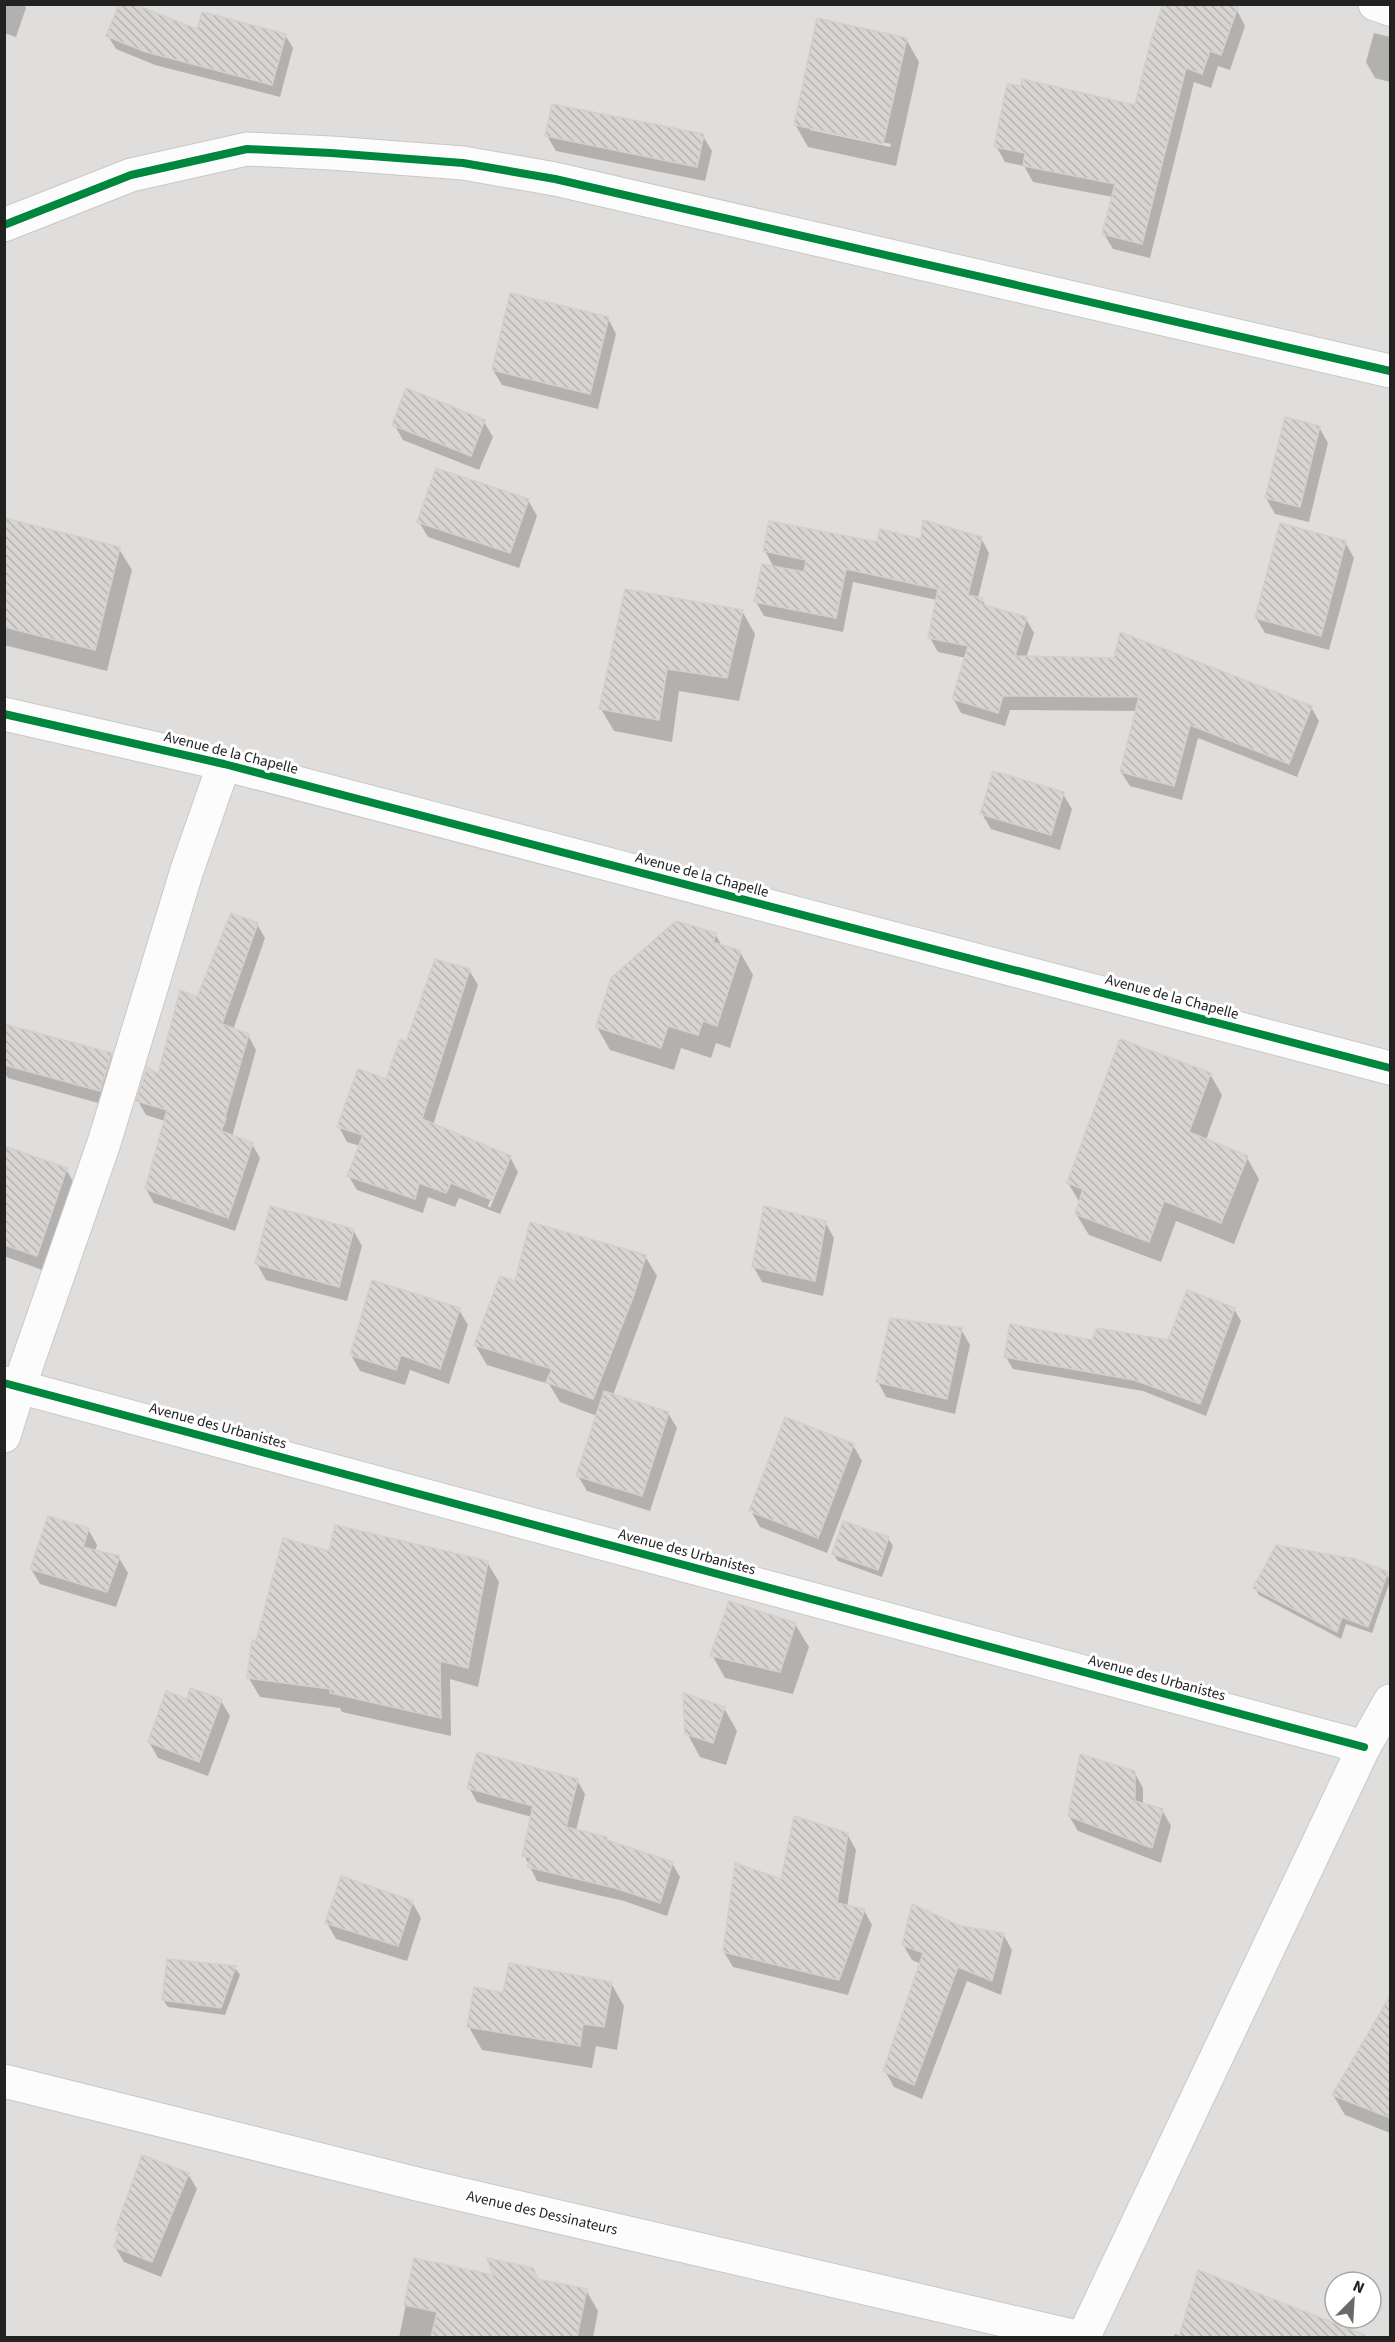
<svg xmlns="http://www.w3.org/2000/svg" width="1395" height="2342" viewBox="0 0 1395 2342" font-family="'Source Sans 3',sans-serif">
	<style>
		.residential { fill: #dfdedc; fill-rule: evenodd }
		.shadow { fill: #0003; fill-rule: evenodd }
		.building { fill: url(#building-back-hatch); stroke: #d3d0cc; stroke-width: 1.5 }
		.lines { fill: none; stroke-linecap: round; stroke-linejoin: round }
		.street-casing { stroke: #c9c8c7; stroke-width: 35 }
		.street { stroke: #fdfcfc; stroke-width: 33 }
		.cycleway-casing { stroke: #fff; stroke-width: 11 }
		.cycleway { stroke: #00873e; stroke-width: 8 }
		.labels { text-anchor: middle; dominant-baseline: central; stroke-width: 6; stroke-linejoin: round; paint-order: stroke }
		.street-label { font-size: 15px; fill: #222; stroke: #fff }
	</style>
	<defs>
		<pattern id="building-back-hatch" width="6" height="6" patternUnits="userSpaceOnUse" patternTransform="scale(1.5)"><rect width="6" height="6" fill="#d7d4d2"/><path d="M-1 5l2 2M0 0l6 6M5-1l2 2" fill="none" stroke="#b8b6b4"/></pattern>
	</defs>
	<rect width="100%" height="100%" fill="#f0eeeb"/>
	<path class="residential" d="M5 5H1390V2337L5 2338ZM1335 2282H1371V2318H1335Z"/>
	<g class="shadow">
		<polygon points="4,4 24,4 26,8 16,37 4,33"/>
		<polygon points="1237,10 1245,26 1230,70 1218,66 1211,88 1194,82 1150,258 1113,249 1104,234 1113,197 1033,182 1024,166 1005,162 996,146 1136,107"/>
		<polygon points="198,31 285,35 293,48 280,97 155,65 116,49 108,36"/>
		<polygon points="1374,33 1390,37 1390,82 1375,78 1366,62"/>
		<path d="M906 39 919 62 896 166 808 147 795 124ZM810 127 891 144 890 147 810 130Z"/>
		<polygon points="547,136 703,136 712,151 705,181 556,151"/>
		<polygon points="608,318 616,334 598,409 502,385 493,370"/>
		<polygon points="484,422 493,437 479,470 403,440 394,424"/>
		<polygon points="1319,427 1328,443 1309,522 1275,514 1266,498"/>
		<polygon points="528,500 537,516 519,568 428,537 419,522"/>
		<polygon points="4,520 119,549 132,570 107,671 4,645"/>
		<polygon points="981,538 989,553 978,598 982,599 986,607 1026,619 1034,633 1026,658 1311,707 1319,721 1297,777 1198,738 1182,800 1130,786 1121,772 1137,711 1010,710 1005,726 961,713 953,698 966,658 938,652 930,638 937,600 853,582 843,632 764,616 756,602 774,568 765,551"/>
		<polygon points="1345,542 1354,558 1329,650 1265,633 1256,618"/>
		<polygon points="742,611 755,634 739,701 679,691 672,742 614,731 601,709"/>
		<polygon points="1063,794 1072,809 1060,850 991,829 982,814"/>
		<polygon points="257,924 265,938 233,1030 248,1035 256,1050 232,1137 252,1144 260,1158 235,1231 154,1203 146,1189 165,1121 146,1115 138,1101 159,1076 198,999"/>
		<polygon points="715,934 722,946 740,952 753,975 730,1048 716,1043 711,1058 681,1048 674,1070 610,1050 597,1027"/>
		<path d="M469 970 478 985 433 1125 510 1157 518 1172 500 1214 459 1198 455 1207 428 1197 423 1213 357 1190 348 1175 360 1146 347 1142 339 1127 387 1081 407 1044ZM505 1165H508L490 1208 488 1206Z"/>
		<polygon points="4,1042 111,1054 120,1070 109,1106 8,1078 4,1072"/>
		<polygon points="1210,1074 1222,1095 1206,1140 1247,1158 1259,1179 1234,1244 1176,1221 1161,1262 1089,1235 1076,1214 1080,1203 1068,1183"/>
		<polygon points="4,1147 66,1169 75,1185 45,1271 4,1256"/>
		<polygon points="825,1222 834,1238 823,1296 762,1282 753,1266"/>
		<polygon points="353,1230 362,1246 347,1301 266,1280 257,1264"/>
		<polygon points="645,1256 657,1276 613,1395 668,1413 677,1428 650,1511 587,1491 578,1476 597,1416 560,1402 549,1384 487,1365 475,1345"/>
		<polygon points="1234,1309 1241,1321 1206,1416 1143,1391 1013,1369 1006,1357 1093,1342 1169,1341"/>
		<polygon points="459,1310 468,1325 449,1384 410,1370 405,1385 360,1371 351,1355"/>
		<polygon points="961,1329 970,1345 955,1414 886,1397 878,1382"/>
		<polygon points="853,1445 862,1461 827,1553 760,1527 751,1511"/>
		<polygon points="88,1529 97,1545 95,1552 119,1558 128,1573 116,1607 40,1584 31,1569"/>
		<polygon points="888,1538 893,1546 882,1577 838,1561 833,1554"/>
		<polygon points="330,1553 487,1562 499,1582 478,1687 450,1679 451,1736 342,1712 340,1708 260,1697 248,1677 257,1642"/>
		<polygon points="1387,1573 1390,1581 1372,1633 1346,1624 1341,1639 1259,1595 1255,1588"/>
		<polygon points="795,1624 809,1647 793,1694 725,1678 712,1655"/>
		<polygon points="188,1700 221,1701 230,1716 208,1776 158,1758 149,1742"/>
		<polygon points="724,1708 737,1731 726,1765 700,1757 687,1733"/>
		<polygon points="1134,1772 1143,1788 1143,1805 1162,1810 1171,1826 1161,1863 1078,1831 1069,1816"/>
		<polygon points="577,1780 585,1794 576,1831 606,1838 609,1842 672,1863 680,1877 667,1916 624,1901 537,1881 524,1855 532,1817 477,1802 469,1788"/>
		<polygon points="847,1834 856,1850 847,1907 864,1910 872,1925 848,1995 733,1967 724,1952 782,1881"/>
		<polygon points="412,1902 421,1918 407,1961 336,1939 327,1923"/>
		<polygon points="960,1928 1003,1934 1012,1950 1001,1995 967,1981 922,2099 894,2087 885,2071 921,1964 912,1960 903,1945"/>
		<polygon points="168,1960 235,1968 240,1975 225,2015 168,2007 163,2000"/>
		<polygon points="611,1983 624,2006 617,2050 596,2046 592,2068 482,2050 469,2027 505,1994"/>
		<polygon points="1382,2014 1390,2015 1390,2133 1345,2115 1333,2095"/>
		<polygon points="188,2174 197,2189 161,2277 124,2262 115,2247 119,2234 117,2230"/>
		<polygon points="415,2260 496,2277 532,2269 539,2281 586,2290 598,2311 593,2338 399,2338"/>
		<polygon points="1330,2323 1339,2338 1173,2338 1175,2334 1180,2336"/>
	</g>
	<g class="building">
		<polygon points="119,4 133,4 197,29 202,12 286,34 272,85 146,52 106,36"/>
		<polygon points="1163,4 1239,4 1221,55 1210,51 1202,74 1186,68 1142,244 1102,234 1115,184 1023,166 1025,153 994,147 1007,84 1021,86 1022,79 1135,105 1151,40"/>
		<polygon points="817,18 907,38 883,144 794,125"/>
		<polygon points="552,104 704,134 697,167 545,136"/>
		<polygon points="510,293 609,317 590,394 492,370"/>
		<polygon points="406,388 485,420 471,456 392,425"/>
		<polygon points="1285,417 1320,426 1300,507 1265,498"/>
		<polygon points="436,468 529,499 510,553 417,522"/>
		<polygon points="4,518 120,547 95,650 4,627"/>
		<polygon points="923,520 982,537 968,595 983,598 981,604 1027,617 1015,656 1114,658 1120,632 1312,706 1289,764 1190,725 1174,786 1120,772 1139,697 1003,696 998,713 952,699 968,646 928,638 938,589 951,592 846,569 836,618 754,602 762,564 804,572 806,560 763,551 769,521 877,542 880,529 921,539"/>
		<polygon points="1280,523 1346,541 1321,636 1255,618"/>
		<polygon points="625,589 743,610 727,678 667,669 659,720 599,709"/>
		<polygon points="993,771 1064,792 1051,835 980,814"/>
		<polygon points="231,913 258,923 222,1024 249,1034 225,1117 226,1119 221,1131 253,1143 228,1218 145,1189 167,1110 136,1101 147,1067 158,1074 180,990 197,997"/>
		<polygon points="676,921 716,933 713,942 741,951 717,1026 703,1021 698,1035 668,1026 661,1048 596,1027 611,978"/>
		<polygon points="435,959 470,969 422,1119 511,1156 492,1200 451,1183 446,1193 419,1183 415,1199 347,1176 363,1135 337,1127 358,1069 386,1079 400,1039 406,1042"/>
		<polygon points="4,1024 112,1053 100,1091 4,1065"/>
		<polygon points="1120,1039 1211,1073 1189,1132 1248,1156 1221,1223 1164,1201 1149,1242 1075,1214 1083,1189 1067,1183"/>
		<polygon points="4,1146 67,1168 37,1256 4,1245"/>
		<polygon points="270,1206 354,1229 339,1287 255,1264"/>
		<polygon points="764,1206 826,1221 815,1281 752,1267"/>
		<polygon points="530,1222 646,1255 634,1295 593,1399 546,1382 552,1369 474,1345 500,1276 515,1281"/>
		<polygon points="372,1280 460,1308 440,1369 401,1355 396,1370 350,1355"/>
		<polygon points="1187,1290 1235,1308 1200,1404 1134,1380 1004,1357 1010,1324 1092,1340 1097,1328 1168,1340"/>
		<polygon points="890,1318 962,1328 947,1399 876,1382"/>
		<polygon points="604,1391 669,1412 642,1496 576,1476"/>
		<polygon points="785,1417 854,1444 818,1538 749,1511"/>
		<polygon points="48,1516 89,1528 83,1547 120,1556 107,1592 30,1569"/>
		<polygon points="843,1521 889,1537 878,1570 832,1554"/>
		<polygon points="335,1525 488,1561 468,1668 440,1661 441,1718 330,1693 330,1689 247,1678 252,1640 256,1641 283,1538 329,1551"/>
		<polygon points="1276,1545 1355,1559 1388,1572 1368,1627 1342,1617 1337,1632 1253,1588"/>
		<polygon points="729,1601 796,1623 780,1672 710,1656"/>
		<polygon points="190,1688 222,1699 199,1762 148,1742 166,1691 187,1699"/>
		<polygon points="683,1693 725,1707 713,1743 685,1734"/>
		<polygon points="477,1752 578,1779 566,1827 607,1837 607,1840 673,1862 660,1903 615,1888 527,1867 531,1858 522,1856 533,1806 467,1788"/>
		<polygon points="1080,1754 1135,1771 1135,1801 1163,1809 1152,1848 1068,1816"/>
		<polygon points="794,1816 848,1833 837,1903 865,1909 839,1980 723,1952 735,1863 781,1879"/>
		<polygon points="341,1876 413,1901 398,1946 325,1923"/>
		<polygon points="912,1904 960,1926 1004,1933 992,1981 958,1967 914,2085 883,2071 923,1953 902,1945"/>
		<polygon points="167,1959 236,1966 221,2008 162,2000"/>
		<polygon points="509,1963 612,1982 604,2027 583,2024 580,2046 467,2027 474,1987 503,1993"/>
		<polygon points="1390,1996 1390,2118 1332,2095"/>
		<polygon points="142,2155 189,2173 152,2262 114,2247 119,2231 115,2230"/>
		<polygon points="414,2258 493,2275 487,2258 533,2268 538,2279 587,2289 577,2337 431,2337 437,2312 404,2305"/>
		<polygon points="1198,2270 1365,2335 1364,2337 1179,2337"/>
	</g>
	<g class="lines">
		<defs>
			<g id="street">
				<polyline points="1375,4 1390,9"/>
				<polyline points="4,225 131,175 247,149 331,153 463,163 555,179 1390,371"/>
				<polyline points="4,714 224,764 1390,1068"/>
				<polyline points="4,1383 1364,1747"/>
				<polyline points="4,1436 19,1387 104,1143 187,870 224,764"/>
				<polyline points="4,2081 421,2185 1081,2338"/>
				<polyline points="1083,2338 1364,1747 1390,1701"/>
			</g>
		</defs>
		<use href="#street" class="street-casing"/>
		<use href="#street" class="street"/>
		<defs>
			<g id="cycleway">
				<polyline points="4,225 131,175 247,149 331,153 463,163 555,179 1390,371"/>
				<polyline points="4,714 224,764 1390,1068"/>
				<polyline points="4,1383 1364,1747"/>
			</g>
		</defs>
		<use href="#cycleway" class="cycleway-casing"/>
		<use href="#cycleway" class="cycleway"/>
	</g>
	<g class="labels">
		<g class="street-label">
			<text transform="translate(231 753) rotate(14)">Avenue de la Chapelle</text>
			<text transform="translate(702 875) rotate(15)">Avenue de la Chapelle</text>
			<text transform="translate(1172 997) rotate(15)">Avenue de la Chapelle</text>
			<text transform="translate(218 1426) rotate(15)">Avenue des Urbanistes</text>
			<text transform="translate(687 1552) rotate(15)">Avenue des Urbanistes</text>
			<text transform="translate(1157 1678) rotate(15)">Avenue des Urbanistes</text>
			<text transform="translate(542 2213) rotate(13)">Avenue des Dessinateurs</text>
		</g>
	</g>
	<rect width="1395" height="2342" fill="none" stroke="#222222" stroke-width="12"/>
	<g transform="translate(1353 2300) rotate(24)"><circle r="28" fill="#ffffff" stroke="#a7a7a7" stroke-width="1.5"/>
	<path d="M0-4.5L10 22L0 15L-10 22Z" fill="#6a6968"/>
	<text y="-9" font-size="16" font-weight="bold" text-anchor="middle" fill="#222222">N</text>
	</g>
</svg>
